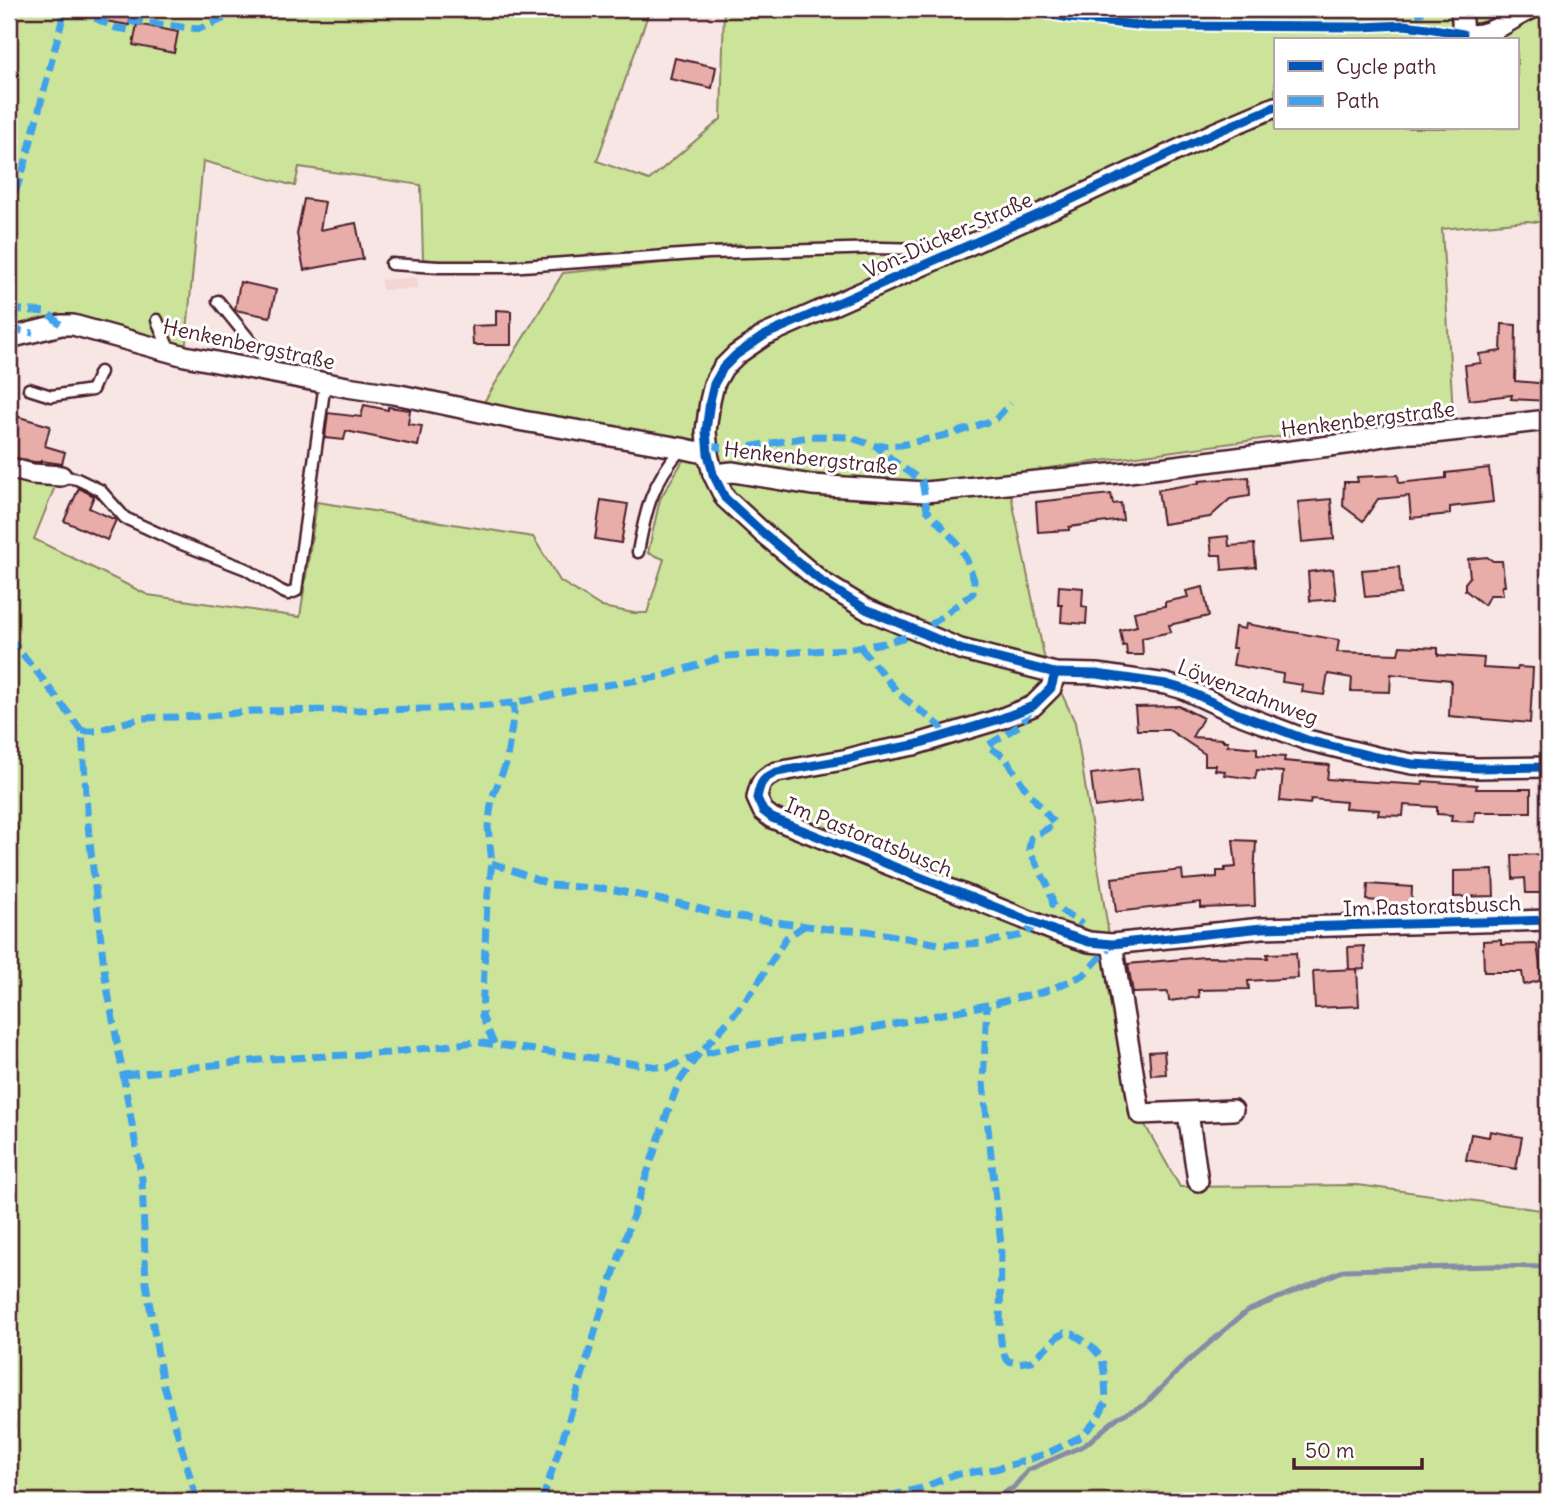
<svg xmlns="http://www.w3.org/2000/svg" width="1557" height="1510" viewBox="0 0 1557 1510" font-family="Delius,sans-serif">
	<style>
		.built { fill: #f3d5d3 }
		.green { fill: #cbe49a; stroke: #8a8262; stroke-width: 2; fill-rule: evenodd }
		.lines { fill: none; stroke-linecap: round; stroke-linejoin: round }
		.stream { stroke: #868ca6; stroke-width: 5 }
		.building { fill: #e8ada9; stroke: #4a1f2b; stroke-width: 2 }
		.service-casing { stroke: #4a1f2b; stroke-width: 15 }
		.minor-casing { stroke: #4a1f2b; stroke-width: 24 }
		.service { stroke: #fff; stroke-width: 10 }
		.minor { stroke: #fff; stroke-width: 19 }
		.quiet { stroke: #40a2eb; stroke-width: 7; stroke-dasharray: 14 7; stroke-linecap: butt }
		.cycleway-casing { stroke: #fff; stroke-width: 13 }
		.cycleway { stroke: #0057b8; stroke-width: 9 }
		.labels { text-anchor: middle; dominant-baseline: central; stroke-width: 6; stroke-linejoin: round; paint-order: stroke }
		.street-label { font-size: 21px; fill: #4a1f2b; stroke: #fff }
	</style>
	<rect width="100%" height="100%" fill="#f8e6e5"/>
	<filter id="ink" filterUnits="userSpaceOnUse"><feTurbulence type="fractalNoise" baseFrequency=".0143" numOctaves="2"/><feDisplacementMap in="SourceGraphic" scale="14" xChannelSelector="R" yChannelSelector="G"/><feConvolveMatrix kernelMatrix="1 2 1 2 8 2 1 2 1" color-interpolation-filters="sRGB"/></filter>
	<g filter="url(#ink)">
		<polygon class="built" points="417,277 418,289 382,290 381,280"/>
		<path class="green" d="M9 9H650L597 161 649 180 721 119 724 9H1528L1529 12 1548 9V223L1527 221 1442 229 1453 413 1042 469 1008 480 1044 656 1075 722 1137 1111 1180 1187 1358 1185 1548 1211V1501H9V472L56 484 34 539 148 595 300 617 317 502 533 537 560 581 602 607 634 613H647L664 559 648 553 660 499 693 444 481 407 563 273 740 255V244L611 256 567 257 505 262 462 263 423 259 421 185 299 167 295 186 203 161 185 353 93 327 9 338ZM1275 40H1517V128H1275Z"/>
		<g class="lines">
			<polyline class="stream" points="924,1501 975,1494 996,1496 1013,1488 1028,1470 1085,1445 1118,1417 1144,1405 1187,1362 1247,1311 1345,1270 1493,1266 1548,1267"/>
		</g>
		<g class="building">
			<polygon points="107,9 132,9 129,25 105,21"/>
			<polygon points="137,24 178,32 174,53 133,45"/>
			<polygon points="675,58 716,67 712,88 670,79"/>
			<polygon points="304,199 325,202 320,230 356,223 363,259 304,270 297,234"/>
			<polygon points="240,282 276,290 270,317 235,310"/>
			<polygon points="496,310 511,311 511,345 473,345 472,326 496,325"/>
			<polygon points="1502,324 1516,325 1515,381 1548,384 1548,401 1511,399 1512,395 1469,400 1465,365 1481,363 1479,354 1501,351"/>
			<polygon points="364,405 388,410 388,407 410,410 408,424 422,426 418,446 346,431 344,440 325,438 328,413 361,417"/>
			<polygon points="9,414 50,426 45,446 65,452 62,464 41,461 41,462 34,462 9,456"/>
			<polygon points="1489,468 1493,502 1450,507 1450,514 1411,518 1409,496 1378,499 1363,521 1343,506 1344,482 1358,482 1357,477 1398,475 1399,483 1446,478 1446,473"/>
			<polygon points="1249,477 1250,496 1230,499 1210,517 1163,524 1158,490 1199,483 1199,481"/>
			<polygon points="79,488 94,496 89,508 116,520 107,540 64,521"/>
			<polygon points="1111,494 1113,504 1121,503 1123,520 1069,527 1069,530 1038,532 1036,502"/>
			<polygon points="1331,499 1334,539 1302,542 1298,502"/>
			<polygon points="601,500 628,504 621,543 595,539"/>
			<polygon points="1228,536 1229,546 1254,544 1256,567 1222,570 1221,555 1212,555 1210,538"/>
			<polygon points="1487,557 1493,561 1502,561 1505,586 1502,586 1503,595 1490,595 1484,605 1465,590 1465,583 1470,577 1468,559"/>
			<polygon points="1399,567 1401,594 1365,597 1362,570"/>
			<polygon points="1333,569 1336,599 1310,601 1308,572"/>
			<polygon points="1059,586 1083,588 1082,606 1087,607 1086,624 1061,622 1062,605 1058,605"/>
			<polygon points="1203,587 1209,616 1169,625 1171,632 1142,638 1143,655 1127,655 1126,645 1123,646 1120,630 1137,626 1134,612 1165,606 1165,602 1188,597 1186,591"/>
			<polygon points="1246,624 1339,640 1337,652 1398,654 1400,646 1438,648 1438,655 1484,658 1483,668 1517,670 1518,667 1533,668 1530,723 1449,716 1451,680 1391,674 1390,692 1351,691 1352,678 1328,674 1324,695 1302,692 1303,685 1282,682 1283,674 1233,665 1236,648 1232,648 1235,627 1245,629"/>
			<polygon points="1179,706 1203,718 1192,737 1223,739 1223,741 1228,741 1227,745 1257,748 1257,755 1285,757 1284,761 1329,765 1327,779 1422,785 1423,781 1477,785 1476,789 1531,789 1531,812 1475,812 1474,822 1451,821 1452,815 1437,814 1437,807 1404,805 1403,816 1378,815 1379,810 1345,808 1346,802 1311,799 1310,804 1280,801 1283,772 1257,770 1255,779 1224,775 1225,771 1215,770 1216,765 1205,765 1205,754 1169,730 1137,730 1135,707"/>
			<polygon points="1138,768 1142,801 1095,807 1091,774"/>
			<polygon points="1233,840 1256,841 1254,877 1255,906 1201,908 1201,902 1116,912 1112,878 1182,870 1183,880 1217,877 1217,871 1225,871 1225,868 1236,867"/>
			<polygon points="1548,854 1548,893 1526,893 1525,878 1513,879 1512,855"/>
			<polygon points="1493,870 1494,896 1454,897 1454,871"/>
			<polygon points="1368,884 1412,887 1411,911 1378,910 1378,901 1367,900"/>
			<polygon points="1501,940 1501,945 1537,944 1542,980 1524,985 1522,972 1484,972 1483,941"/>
			<polygon points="1364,946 1365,969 1349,970 1348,947"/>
			<polygon points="1296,953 1298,978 1248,981 1249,989 1198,990 1199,997 1169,1001 1168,992 1133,993 1128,964 1204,957 1268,958 1267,954"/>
			<polygon points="1357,969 1359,1006 1315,1008 1313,971"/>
			<polygon points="1164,1051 1166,1074 1151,1075 1149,1052"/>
			<polygon points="1490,1131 1522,1137 1516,1169 1466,1160 1471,1134 1489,1137"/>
		</g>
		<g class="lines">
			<defs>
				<g id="service">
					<polyline points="391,264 438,267 508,267 709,253 880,248 927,249 938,258"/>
					<polyline points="218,301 274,370"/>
					<polyline points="157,320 170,352"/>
					<polyline points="29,389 51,396 92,390 100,372"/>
					<polyline points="61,476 77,479 100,490 125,518 177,542 246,569 281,591 288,594 296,591 325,383"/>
					<path d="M638 552C646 508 652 483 681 449"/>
				</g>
				<g id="minor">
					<path d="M1463 34C1491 39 1508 19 1531 9"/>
					<polyline points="1458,40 1463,34 1461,9"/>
					<polyline points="1275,107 1214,133 1062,204 765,335 736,355 723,368 714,384 710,401 706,431 708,454 713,474 725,498 762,532 822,582 866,609 960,649 1055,673 1097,674 1166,684 1184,689 1236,713 1307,740 1376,757 1412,764 1477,768 1548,767"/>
					<polyline points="9,338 61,325 73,325 185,356 347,387 400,395 523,421 681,448 708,454"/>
					<polyline points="9,468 32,474 61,476"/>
					<path d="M713 474 733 472 812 485 925 492 1129 472 1353 443C1379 435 1407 432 1433 433L1548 420"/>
					<path d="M1055 673 1051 688 1033 706 1000 719 914 745 866 754 848 759 777 772C762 778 760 783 757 798L763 811 772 818 1055 931 1089 942 1112 944 1262 928 1548 920"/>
					<polyline points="1112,944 1140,1114 1233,1110"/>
					<polyline points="1188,1113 1198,1181"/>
				</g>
			</defs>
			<use href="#service" class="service-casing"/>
			<use href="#minor" class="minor-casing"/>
			<use href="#service" class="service"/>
			<use href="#minor" class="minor"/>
			<g class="quiet">
				<polyline points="76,9 116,28 129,30 133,21 199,29 235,14 275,14 292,9"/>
				<polyline points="1416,14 1424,12"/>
				<polyline points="9,231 14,226 11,204 25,164 65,9"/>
				<polyline points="9,309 47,312 61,325"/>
				<polyline points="9,332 16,330 33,333"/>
				<polyline points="708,446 735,449 815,436 848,437 876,446 901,445 955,433 996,419 1010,403"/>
				<polyline points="9,638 34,668 82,731 88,825 105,976 142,1179 146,1283 162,1379 197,1501"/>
				<polyline points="860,647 900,695 939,725 946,736"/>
				<polyline points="1031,709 1020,725 987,746 1005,757 1025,788 1055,824 1031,838 1029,849 1050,890 1053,905 1082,924"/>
				<polyline points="82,731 96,731 141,718 209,716 252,711 438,709 514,703 587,688 659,677 727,656 846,649 885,643 920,633 973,593 974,580 967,560 956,542 927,510 922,481 895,462 876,446"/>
				<polyline points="492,863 551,885 610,889 682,904 723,915 829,929 867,931 945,945 983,943 1023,935 1037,924"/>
				<polyline points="494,1044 482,1016 487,901 492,863 488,827 492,798 506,764 514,713 514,703"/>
				<polyline points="124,1075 269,1059 388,1053 475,1042 667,1068 698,1055 733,1047 848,1033 987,1005 1046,991 1084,975 1112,944"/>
				<polyline points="542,1501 572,1410 603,1305 668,1111 679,1082 698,1055 733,1016 756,986 786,938 804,926"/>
				<polyline points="868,1501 922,1488 953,1475 995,1469 1025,1461 1050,1452 1082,1436 1097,1419 1106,1401 1105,1379 1102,1358 1090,1345 1073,1334 1065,1333 1058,1336 1032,1361 1018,1363 1008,1361 1002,1351 1000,1332 1001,1244 983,1083 987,1005"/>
			</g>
			<defs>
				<g id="cycleway">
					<polyline points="1021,9 1069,18 1146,26 1362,27 1404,25 1428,28 1463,34"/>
					<polyline points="1275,107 1214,133 1062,204 765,335 736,355 723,368 714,384 710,401 706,431 708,454 713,474 725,498 762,532 822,582 866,609 960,649 1055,673 1097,674 1166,684 1184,689 1236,713 1307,740 1376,757 1412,764 1477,768 1548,767"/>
					<path d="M1055 673 1051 688 1033 706 1000 719 914 745 866 754 848 759 777 772C762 778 760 783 757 798L763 811 772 818 1055 931 1089 942 1112 944 1262 928 1548 920"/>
				</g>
			</defs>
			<use href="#cycleway" class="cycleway-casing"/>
			<use href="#cycleway" class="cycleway"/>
		</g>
	</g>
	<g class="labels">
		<g class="street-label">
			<text transform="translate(948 235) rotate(-24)">Von-Dücker-Straße</text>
			<text transform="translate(249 344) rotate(12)">Henkenbergstraße</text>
			<text transform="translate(1368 419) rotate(-7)">Henkenbergstraße</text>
			<text transform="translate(811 458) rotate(6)">Henkenbergstraße</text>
			<text transform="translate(1248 692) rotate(21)">Löwenzahnweg</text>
			<text transform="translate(869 837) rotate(22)">Im Pastoratsbusch</text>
			<text transform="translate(1432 906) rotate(-2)">Im Pastoratsbusch</text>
		</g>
	</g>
	<rect width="1557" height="1510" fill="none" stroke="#fff" stroke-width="35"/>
	<rect x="18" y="18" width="1522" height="1475" fill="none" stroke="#4a1f2b" stroke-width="2.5" filter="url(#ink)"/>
	<rect x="1274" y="38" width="245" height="91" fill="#ffffff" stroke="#b7a5aa" stroke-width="2"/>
	<rect x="1288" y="61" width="35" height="10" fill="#0057b8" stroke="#b7a5aa" stroke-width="2"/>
	<text x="1336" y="74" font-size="21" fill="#4a1f2b">Cycle path</text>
	<rect x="1288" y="96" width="35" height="10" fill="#40a2eb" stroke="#b7a5aa" stroke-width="2"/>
	<text x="1336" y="108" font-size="21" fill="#4a1f2b">Path</text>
	<path d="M1294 1458v10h128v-10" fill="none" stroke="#4a1f2b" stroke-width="3.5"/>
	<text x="1305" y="1458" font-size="21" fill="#4a1f2b" stroke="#ffffff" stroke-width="5" paint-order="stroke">50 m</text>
</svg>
